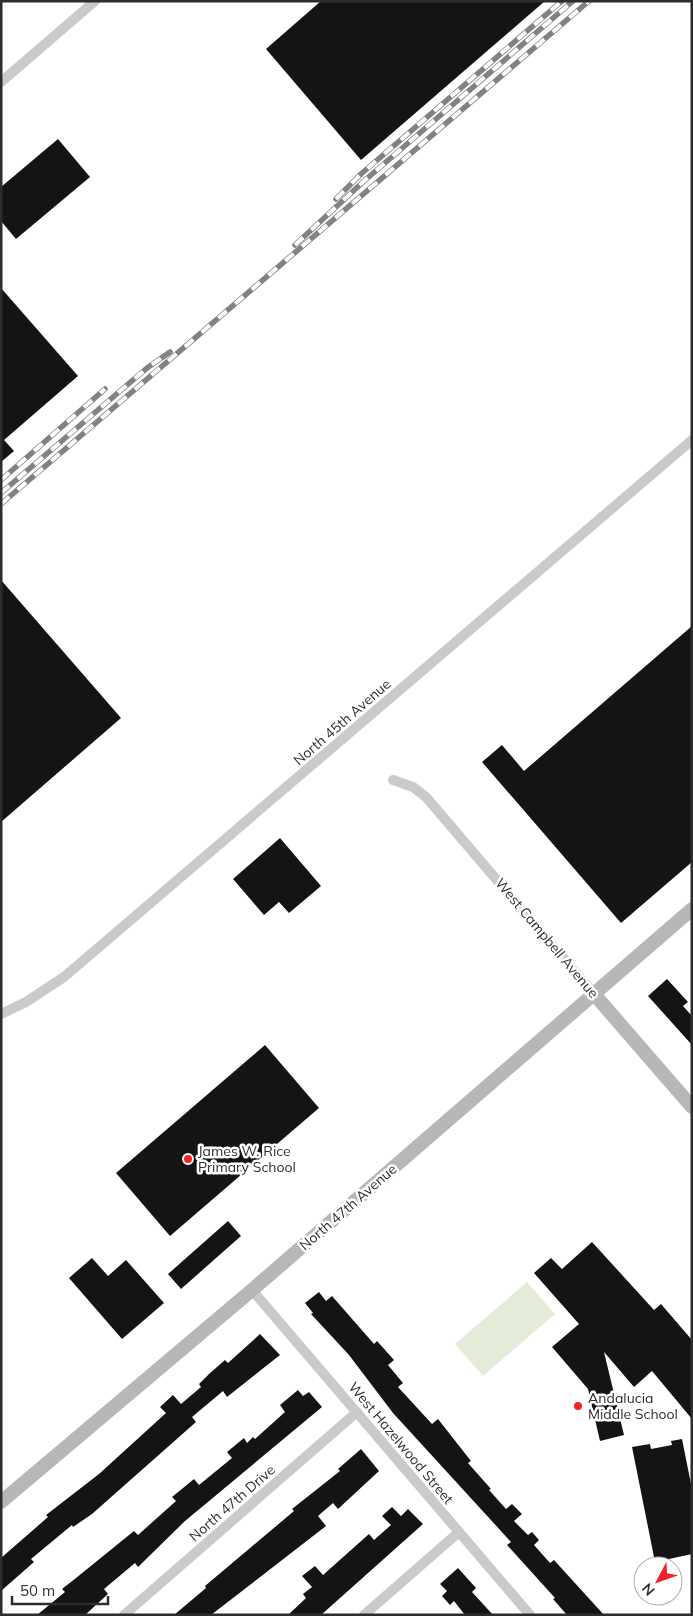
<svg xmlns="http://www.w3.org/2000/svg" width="693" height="1616" viewBox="0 0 693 1616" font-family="Mulish,sans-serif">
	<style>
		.green { fill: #e2ecd9 }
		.building { fill: #141414 }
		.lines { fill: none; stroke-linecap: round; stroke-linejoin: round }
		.street { stroke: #cacaca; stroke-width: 10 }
		.secondary { stroke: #b7b7b7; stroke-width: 14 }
		.rail-casing { stroke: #828282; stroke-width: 5.5 }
		.rail { stroke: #fff; stroke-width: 4; stroke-dasharray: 11; stroke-linecap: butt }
		.poi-dot { fill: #f02327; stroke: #fff; stroke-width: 2 }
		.labels { text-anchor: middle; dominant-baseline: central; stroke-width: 5; stroke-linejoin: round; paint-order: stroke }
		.street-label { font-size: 14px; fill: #2d2d2d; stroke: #fff }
		.poi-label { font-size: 14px; fill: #2d2d2d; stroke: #fff; text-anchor: start }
	</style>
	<rect width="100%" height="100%" fill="#fff"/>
	<polygon class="green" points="527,1282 555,1314 483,1376 455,1344"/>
	<g class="building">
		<polygon points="321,1 545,1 361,160 266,49"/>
		<polygon points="58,139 90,177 16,239 1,221 1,187"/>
		<polygon points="1,288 78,376 4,440 14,451 1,462"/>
		<polygon points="1,580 121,718 1,822"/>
		<polygon points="692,626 692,862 621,923 482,762 502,745 524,771"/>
		<polygon points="280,838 321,886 289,913 279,902 264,915 233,879"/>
		<polygon points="667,979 688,1002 683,1006 692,1016 692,1045 648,996"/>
		<polygon points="265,1045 319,1108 170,1236 116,1173"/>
		<polygon points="228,1221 241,1236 181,1289 168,1274"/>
		<polygon points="592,1242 654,1310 661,1304 692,1340 692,1419 652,1371 634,1387 604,1352 624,1435 600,1441 588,1389 552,1347 579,1324 534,1273 551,1258 562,1269"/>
		<polygon points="92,1258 108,1276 126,1260 164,1303 122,1339 69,1278"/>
		<polygon points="319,1292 326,1301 332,1296 374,1344 377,1341 394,1360 388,1365 403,1383 398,1387 432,1424 438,1419 471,1461 468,1463 491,1489 489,1490 506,1509 512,1504 522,1514 514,1521 528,1535 532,1532 539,1540 534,1545 550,1563 554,1560 604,1615 567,1615 553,1599 555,1598 507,1545 511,1542 393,1413 349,1355 311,1314 313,1313 305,1303"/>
		<polygon points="260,1334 280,1355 227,1397 223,1391 192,1417 196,1422 92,1514 73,1527 72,1525 31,1559 34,1562 1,1591 1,1558 48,1517 46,1515 99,1474 166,1413 160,1407 173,1395 181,1404 201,1387 199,1384 209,1374 225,1360 228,1363"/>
		<polygon points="298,1390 303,1396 309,1392 322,1407 185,1521 138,1567 135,1563 104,1589 108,1594 85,1615 37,1615 65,1592 62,1589 76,1578 134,1531 138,1535 176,1501 172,1497 194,1479 199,1485 232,1458 227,1452 244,1438 247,1443 253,1437 255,1439 285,1412 280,1405"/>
		<polygon points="682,1439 692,1489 692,1554 655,1562 632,1447 650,1444 651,1449 672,1445 671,1441"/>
		<polygon points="361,1449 379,1471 338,1509 333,1503 318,1516 326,1526 211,1615 174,1615 206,1588 205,1586 294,1511 292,1509 340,1471 338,1469"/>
		<polygon points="392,1507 401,1516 408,1509 423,1524 321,1615 288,1615 306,1598 303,1594 312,1587 302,1576 315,1566 323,1575 369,1534 374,1540 391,1525 382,1516"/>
		<polygon points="458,1568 476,1588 472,1592 493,1615 465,1615 454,1601 450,1605 442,1596 447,1591 440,1584"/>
	</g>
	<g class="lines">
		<g class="street">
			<polyline points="1,82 95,1"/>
			<polyline points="393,780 413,787 426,797 594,994"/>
			<polyline points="1,1014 26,1002 64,977 692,440"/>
			<polyline points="252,1290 530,1615"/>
			<polyline points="124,1615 357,1412"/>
			<polyline points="364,1615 459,1532"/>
		</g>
		<g class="secondary">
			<polyline points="594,994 692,1107"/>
			<polyline points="1,1502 252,1290 692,909"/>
		</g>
		<defs>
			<g id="rail">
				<polyline points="336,199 361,174 562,1"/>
				<polyline points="295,245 364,181 573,1"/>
				<polyline points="1,480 105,389"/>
				<polyline points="1,493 147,368 170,352"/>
				<polyline points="1,504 589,1"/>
			</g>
		</defs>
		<use href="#rail" class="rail-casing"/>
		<use href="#rail" class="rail"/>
	</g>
	<g class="poi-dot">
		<circle cx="188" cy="1159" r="5"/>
		<circle cx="578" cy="1406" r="5"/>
	</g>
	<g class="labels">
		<g class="street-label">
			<text transform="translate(342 722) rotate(-41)">North 45th Avenue</text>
			<text transform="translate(547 938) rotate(50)">West Campbell Avenue</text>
			<text transform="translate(348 1207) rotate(-41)">North 47th Avenue</text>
			<text transform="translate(401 1443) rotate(50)">West Hazelwood Street</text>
			<text transform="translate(232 1503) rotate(-41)">North 47th Drive</text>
		</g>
		<g class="poi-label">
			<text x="198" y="1151">James W. Rice<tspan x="198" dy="16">Primary School</tspan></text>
			<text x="588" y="1398">Andalucia<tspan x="588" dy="16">Middle School</tspan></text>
		</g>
	</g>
	<rect width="693" height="1616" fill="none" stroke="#2d2d2d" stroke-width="5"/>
	<g transform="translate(658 1581) rotate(229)"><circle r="24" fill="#ffffff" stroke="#ababab"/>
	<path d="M0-4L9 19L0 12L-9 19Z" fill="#f02327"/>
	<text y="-8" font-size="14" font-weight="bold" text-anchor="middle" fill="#2d2d2d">N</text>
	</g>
	<path d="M12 1596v8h96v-8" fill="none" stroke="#2d2d2d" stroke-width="2.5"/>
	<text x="20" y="1596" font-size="15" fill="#2d2d2d" stroke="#ffffff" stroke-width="4" paint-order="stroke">50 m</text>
</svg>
